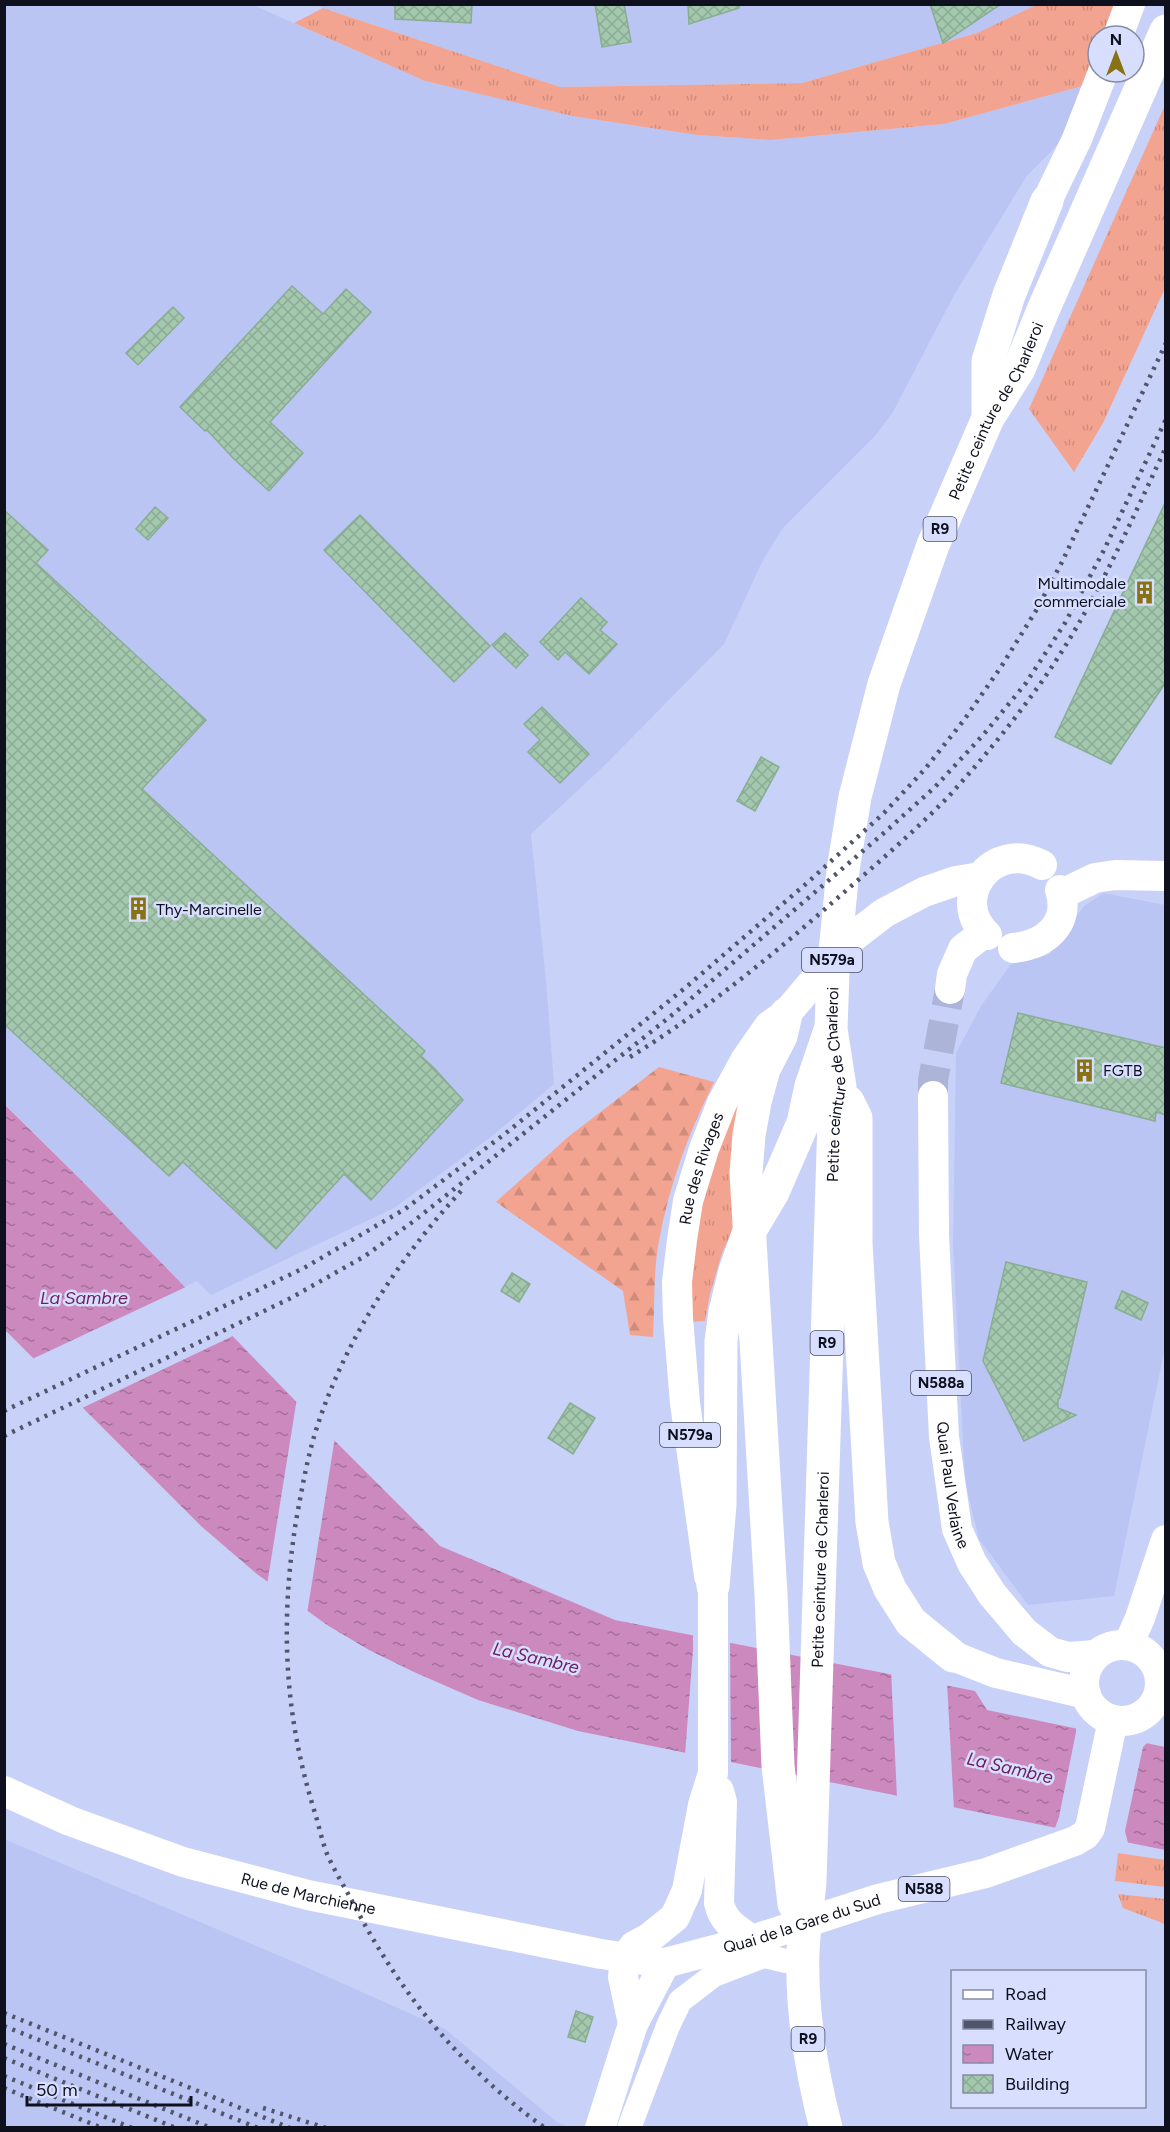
<svg xmlns="http://www.w3.org/2000/svg" width="1170" height="2132" viewBox="0 0 1170 2132" font-family="Figtree,sans-serif">
	<style>
		.built { fill: #bbc5f3 }
		.grass { fill: url(#grass-tufts) }
		.forest { fill: url(#forest-firs) }
		.water { fill: url(#water-ripples) }
		.pier { fill: #c8d1f8 }
		.building { fill: url(#building-cross-hatch); stroke: #88ad93; stroke-width: 1.5 }
		.lines { fill: none; stroke-linecap: round; stroke-linejoin: round }
		.major-tunnel { stroke: #acb4d7; stroke-width: 30; stroke-dasharray: 30 15; stroke-linecap: butt }
		.minor { stroke: #fff; stroke-width: 24 }
		.major { stroke: #fff; stroke-width: 30 }
		.highway { stroke: #fff; stroke-width: 33 }
		.rail { stroke: #51556c; stroke-width: 4.5; stroke-dasharray: 3 6; stroke-linecap: butt }
		.labels { text-anchor: middle; dominant-baseline: central; stroke-width: 5; stroke-linejoin: round; paint-order: stroke }
		.shield { fill: #d7defe; stroke: #4a4e60; stroke-width: 1.5 }
		.shield-label { font-size: 15px; font-weight: bold; fill: #0e101d }
		.street-label { font-size: 16px; fill: #0e101d; stroke: #d7defe }
		.poi-label { font-size: 16px; fill: #0e101d; stroke: #d7defe; text-anchor: start }
		.water-label { font-size: 18px; font-style: italic; fill: #6f2062; stroke: #d7defe }
	</style>
	<defs>
		<pattern id="grass-tufts" width="24" height="20" patternUnits="userSpaceOnUse" patternTransform="scale(1.5)"><rect width="24" height="20" fill="#f3a491"/><path d="M3 7l-1-3M5 7V3M7 7l1-3M15 17l-1-3M17 17v-4M19 17l1-3" fill="none" stroke="#cf8c7d"/></pattern>
		<pattern id="forest-firs" width="22" height="20" patternUnits="userSpaceOnUse" patternTransform="scale(1.5)"><rect width="22" height="20" fill="#f3a491"/><path d="M5 1l3.5 6h-7zM16 11l3.5 6h-7z" fill="#cf8c7d"/></pattern>
		<pattern id="water-ripples" width="26" height="14" patternUnits="userSpaceOnUse" patternTransform="scale(1.5)"><rect width="26" height="14" fill="#cc89be"/><path d="M2 4q2-2 4 0t4 0M15 11q2-2 4 0t4 0" fill="none" stroke="#a46f9a"/></pattern>
		<pattern id="building-cross-hatch" width="8" height="8" patternUnits="userSpaceOnUse" patternTransform="scale(1.5)"><rect width="8" height="8" fill="#a3c8ae"/><path d="M0 0l8 8M0 8l8-8" fill="none" stroke="#8bab95"/></pattern>
	</defs>
	<rect width="100%" height="100%" fill="#c8d1f8"/>
	<g class="built">
		<polygon points="4,5 253,5 425,81 572,116 697,135 770,140 944,124 1086,85 1063,139 1026,177 953,297 893,412 875,436 782,529 762,562 724,644 604,766 531,834 546,981 554,1084 492,1136 394,1208 211,1295 197,1281 185,1287 81,1180 5,1104"/>
		<polygon points="315,5 1036,5 977,33 802,83 560,87"/>
		<polygon points="1104,893 1165,905 1165,1347 1114,1596 1028,1605 979,1539 965,1482 953,1245 956,1053 981,1006 1011,964 1049,955 1084,906"/>
		<polygon points="4,1839 299,1964 445,2029 557,2122 569,2127 5,2127"/>
	</g>
	<g class="grass">
		<polygon points="1036,5 1115,5 1104,36 1098,36 1098,51 1086,85 944,124 770,140 697,135 572,116 425,81 294,23 323,8 560,87 802,83 977,33"/>
		<polygon points="1165,105 1165,288 1103,423 1074,472 1029,409"/>
		<polygon points="736,1092 742,1096 736,1223 722,1253 710,1294 705,1321 689,1322 689,1242"/>
		<polygon points="1118,1853 1165,1860 1165,1887 1115,1881"/>
		<polygon points="1118,1894 1165,1899 1165,1924 1123,1908"/>
	</g>
	<path class="forest" d="M659 1067 714 1082C689 1132 669 1185 659 1241 653 1272 655 1306 653 1337L630 1335 623 1291 496 1202 568 1137Z"/>
	<polygon class="water" points="4,1104 81,1180 311,1417 440,1546 615,1620 975,1691 987,1710 1165,1747 1165,1850 578,1731 478,1700 414,1672 369,1650 327,1625 257,1574 201,1526 5,1330"/>
	<g class="pier">
		<polygon points="188,1286 235,1335 80,1409 30,1360"/>
		<polygon points="297,1398 335,1437 307,1614 267,1585"/>
		<polygon points="693,1632 730,1639 731,1764 685,1755 693,1650"/>
		<polygon points="891,1670 947,1682 954,1810 897,1798"/>
		<polygon points="1076,1727 1149,1741 1143,1747 1125,1831 1128,1843 1133,1847 1052,1830 1055,1828 1059,1817 1076,1732"/>
	</g>
	<g class="building">
		<polygon points="395,4 472,4 471,23 395,19"/>
		<polygon points="595,4 624,4 631,42 602,47"/>
		<polygon points="688,4 739,4 739,8 689,24"/>
		<polygon points="930,4 1001,4 943,43"/>
		<polygon points="292,286 323,314 346,289 371,312 270,422 303,453 269,491 234,459 207,430 205,431 180,407"/>
		<polygon points="173,307 184,318 138,365 126,353"/>
		<polygon points="1166,501 1166,682 1111,764 1055,737"/>
		<polygon points="155,507 168,518 148,540 136,529"/>
		<polygon points="4,510 48,550 36,563 206,720 142,789 425,1051 421,1056 434,1068 463,1100 371,1200 344,1174 276,1249 183,1162 169,1176 4,1024"/>
		<polygon points="360,515 490,646 454,682 324,550"/>
		<polygon points="581,598 607,622 600,630 617,644 589,674 565,652 558,660 540,642"/>
		<polygon points="505,633 528,655 516,668 492,645"/>
		<polygon points="542,707 589,754 560,783 528,752 540,740 524,724"/>
		<polygon points="761,757 779,767 755,811 737,801"/>
		<polygon points="1018,1013 1166,1048 1166,1115 1156,1112 1155,1121 1001,1083"/>
		<polygon points="1006,1262 1087,1282 1060,1398 1058,1399 1058,1408 1076,1415 1024,1441 983,1361"/>
		<polygon points="512,1273 530,1284 519,1302 501,1291"/>
		<polygon points="1122,1291 1148,1303 1141,1320 1115,1308"/>
		<polygon points="570,1403 595,1418 573,1454 548,1438"/>
		<polygon points="576,2011 593,2017 585,2042 568,2037"/>
	</g>
	<g class="lines">
		<polyline class="major-tunnel" points="933,1096 933,1080 950,989"/>
		<polyline class="minor" points="629,2128 668,2026 680,2001 714,1975 764,1956 786,1961"/>
		<g class="major">
			<polyline points="1118,36 1130,4"/>
			<polyline points="1047,201 1077,139 1103,72"/>
			<polyline points="1062,894 1095,878 1115,875 1166,876"/>
			<path d="M987 935C948 899 992 838 1042 865"/>
			<path d="M1013 948C1045 945 1071 924 1060 890"/>
			<polyline points="950,989 952,974 963,949 984,933"/>
			<path id="s1" d="M933 1096 934 1235 944 1437 957 1529 972 1563 992 1594 1024 1632 1050 1652 1068 1657 1095 1655"/>
			<polyline points="1128,1645 1140,1618 1166,1540"/>
			<circle cx="1122" cy="1683" r="38"/>
			<polyline points="953,1656 996,1673 1086,1694"/>
			<path id="s2" d="M4 1791 70 1821 183 1862 308 1895 601 1954 665 1963 752 1940 878 1899 986 1873 1075 1841 1085 1835 1090 1828 1113 1720"/>
			<path d="M719 1791 722 1802 719 1903C723 1922 736 1929 752 1940"/>
			<path id="s3" d="M625 1959 634 1946 649 1938 675 1917 687 1890 703 1805 713 1773V1586L709 1576 685 1403 678 1318 677 1282 682 1240 688 1201 704 1149 722 1103 746 1059 769 1026 786 1014 849 940 884 913 924 892 956 881 980 877"/>
			<polyline points="625,1959 623,1977 633,2024"/>
			<polyline points="600,2128 633,2024 665,1963"/>
		</g>
		<g class="highway">
			<polyline points="988,418 988,361 1009,295 1047,201"/>
			<polyline points="786,1014 781,1036 764,1069 755,1102 749,1135 746,1173 771,1594 778,1766 794,1904"/>
			<polyline points="848,1102 856,1118 856,1243 872,1522 879,1563 890,1589 911,1622 953,1656"/>
			<polyline points="713,1586 720,1505 721,1341 725,1312 735,1271 748,1234 773,1192 803,1123 811,1086 829,1033"/>
			<path id="s4" d="M826 2128C811 2070 801 2011 803 1951 804 1928 808 1905 810 1882L834 1120 840 1087 831 1029 833 972 843 870 855 797 884 684 933 545 988 418 1019 369 1044 308 1166 31"/>
		</g>
		<g class="rail">
			<path d="M630 1057C700 1014 763 963 825 909 867 872 910 836 949 796 979 763 1009 727 1035 691 1090 616 1127 530 1166 447"/>
			<path d="M461 1191C398 1260 346 1338 317 1427 307 1458 302 1489 296 1521 280 1623 284 1714 315 1813 319 1826 322 1841 327 1854 334 1870 344 1886 352 1901 401 1995 459 2066 545 2128"/>
			<polyline points="4,1411 304,1268 405,1209 506,1133 685,988 807,883 884,813 925,769 964,720 1001,667 1037,609 1062,562 1166,343"/>
			<polyline points="4,1436 289,1299 365,1256 414,1221 672,1015 885,832 935,787 984,734 1026,683 1065,623 1104,550 1166,419"/>
			<polyline points="4,2013 290,2128"/>
			<polyline points="4,2026 258,2128"/>
			<polyline points="4,2044 211,2128"/>
			<polyline points="4,2058 176,2128"/>
			<polyline points="4,2076 132,2128"/>
			<polyline points="4,2088 102,2128"/>
			<polyline points="263,2108 326,2128"/>
		</g>
	</g>
	<defs>
		<symbol id="building-bare" viewBox="-9 -9 18 18"><path d="M-4-6H4V6H1V3H-1V6H-4ZM-2.5-4.3h1.7v1.8h-1.7ZM.8-4.3h1.7v1.8H.8ZM-2.5-1h1.7V.8h-1.7ZM.8-1h1.7V.8H.8Z" fill="#887214" stroke="#d7defe" stroke-width="2.5" paint-order="stroke"/></symbol>
	</defs>
	<g fill-rule="evenodd">
		<use href="#building-bare" x="1128" y="576" width="33" height="33"/>
		<use href="#building-bare" x="122" y="892" width="33" height="33"/>
		<use href="#building-bare" x="1068" y="1054" width="33" height="33"/>
	</g>
	<g class="labels">
		<g class="shield">
			<rect x="923.5" y="517" width="33" height="24" rx="4.5"/>
			<rect x="802" y="948" width="60" height="24" rx="4.5"/>
			<rect x="810.5" y="1331" width="33" height="24" rx="4.5"/>
			<rect x="911" y="1371" width="60" height="24" rx="4.5"/>
			<rect x="660" y="1423" width="60" height="24" rx="4.5"/>
			<rect x="898.5" y="1877" width="51" height="24" rx="4.5"/>
			<rect x="791.5" y="2027" width="33" height="24" rx="4.5"/>
		</g>
		<g class="shield-label">
			<text x="940" y="529">R9</text>
			<text x="832" y="960">N579a</text>
			<text x="827" y="1343">R9</text>
			<text x="941" y="1383">N588a</text>
			<text x="690" y="1435">N579a</text>
			<text x="924" y="1889">N588</text>
			<text x="808" y="2039">R9</text>
		</g>
		<g class="street-label">
			<text stroke="none"><textPath href="#s4" startOffset="1749">Petite ceinture de Charleroi</textPath></text>
			<text stroke="none"><textPath href="#s4" startOffset="1047">Petite ceinture de Charleroi</textPath></text>
			<text stroke="none"><textPath href="#s3" startOffset="826">Rue des Rivages</textPath></text>
			<text stroke="none"><textPath href="#s1" startOffset="390">Quai Paul Verlaine</textPath></text>
			<text stroke="none"><textPath href="#s4" startOffset="561">Petite ceinture de Charleroi</textPath></text>
			<text stroke="none"><textPath href="#s2" startOffset="322">Rue de Marchienne</textPath></text>
			<text stroke="none"><textPath href="#s2" startOffset="828">Quai de la Gare du Sud</textPath></text>
		</g>
		<g class="poi-label">
			<text x="1126" y="583" text-anchor="end">Multimodale<tspan x="1126" dy="18">commerciale</tspan></text>
			<text x="156" y="909">Thy-Marcinelle</text>
			<text x="1103" y="1070">FGTB</text>
		</g>
		<g class="water-label">
			<text x="84" y="1298">La Sambre</text>
			<text transform="translate(536 1658) rotate(13)">La Sambre</text>
			<text transform="translate(1010 1768) rotate(13)">La Sambre</text>
		</g>
	</g>
	<rect width="1170" height="2132" fill="none" stroke="#0e101d" stroke-width="12"/>
	<rect x="951" y="1970" width="195" height="138" fill="#d7defe" stroke="#878ca4" stroke-width="1.5"/>
	<rect x="963" y="1990" width="30" height="9" fill="#ffffff" stroke="#878ca4" stroke-width="1.5"/>
	<text x="1005" y="2000" font-size="18" fill="#0e101d">Road</text>
	<rect x="963" y="2020" width="30" height="9" fill="#51556c" stroke="#878ca4" stroke-width="1.5"/>
	<text x="1005" y="2030" font-size="18" fill="#0e101d">Railway</text>
	<rect x="963" y="2045" width="30" height="18" fill="url(#water-ripples)" stroke="#878ca4" stroke-width="1.5"/>
	<text x="1005" y="2060" font-size="18" fill="#0e101d">Water</text>
	<rect x="963" y="2075" width="30" height="18" fill="url(#building-cross-hatch)" stroke="#878ca4" stroke-width="1.5"/>
	<text x="1005" y="2090" font-size="18" fill="#0e101d">Building</text>
	<g transform="translate(1116 54)"><circle r="28" fill="#d7defe" stroke="#878ca4" stroke-width="1.5"/>
	<path d="M0-4.5L10 22L0 15L-10 22Z" fill="#887214"/>
	<text y="-9" font-size="16" font-weight="bold" text-anchor="middle" fill="#0e101d">N</text>
	</g>
	<path d="M27 2096v9h164v-9" fill="none" stroke="#0e101d" stroke-width="3"/>
	<text x="36" y="2096" font-size="18" fill="#0e101d" stroke="#d7defe" stroke-width="4.5" paint-order="stroke">50 m</text>
</svg>
